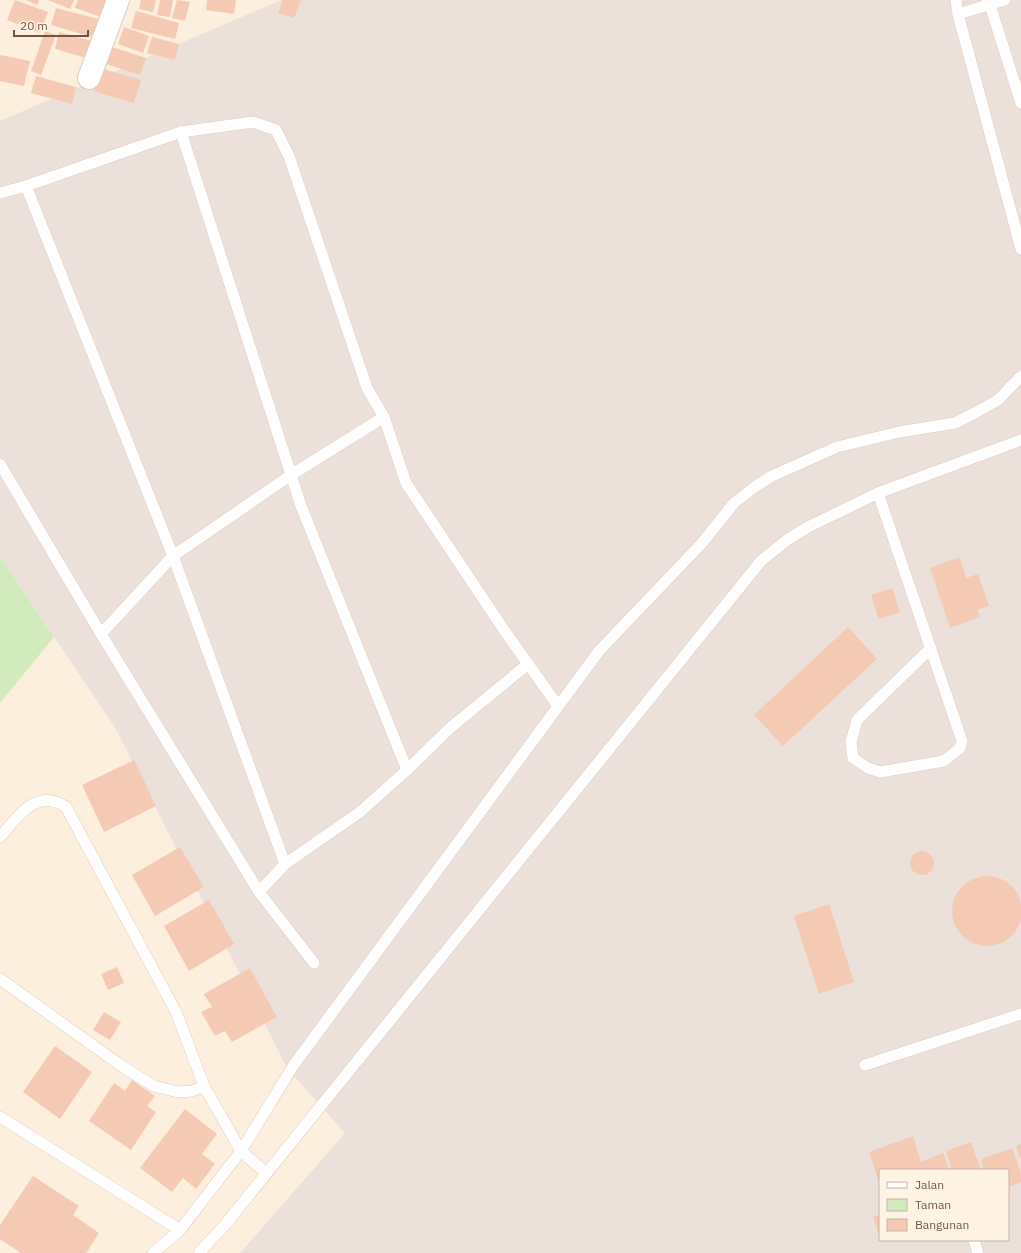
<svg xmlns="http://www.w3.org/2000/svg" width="1021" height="1253" viewBox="0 0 1021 1253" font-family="'IBM Plex Sans',sans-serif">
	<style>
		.industrial { fill: #ebe1da; fill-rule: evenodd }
		.green { fill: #d2ebbc }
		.building { fill: #f4cab4 }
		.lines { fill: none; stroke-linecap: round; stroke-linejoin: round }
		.lane-casing { stroke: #e3ccbd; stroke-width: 12 }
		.street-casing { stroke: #e3ccbd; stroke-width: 24 }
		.lane { stroke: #fff; stroke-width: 11 }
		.street { stroke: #fff; stroke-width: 22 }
	</style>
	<rect width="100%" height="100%" fill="#fdefde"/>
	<path class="industrial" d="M281 0H1021V1253H240L345 1133 287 1068 116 729 0 556V121ZM880 1170H1008V1240H880Z"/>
	<polygon class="green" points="0,556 54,637 0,703"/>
	<g class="building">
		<polygon points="15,0 48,12 40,33 7,20"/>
		<polygon points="26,0 39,0 37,5"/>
		<polygon points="48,0 74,0 70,9"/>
		<polygon points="78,0 107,0 101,17 75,8"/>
		<polygon points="141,0 156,0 153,12 139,9"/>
		<polygon points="160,0 173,0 170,17 157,15"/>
		<polygon points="177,0 190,2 185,21 172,18"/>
		<polygon points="207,0 236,0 234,14 206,10"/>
		<polygon points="283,0 301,0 294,18 278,13"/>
		<polygon points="56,8 98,19 92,37 51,25"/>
		<polygon points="136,11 179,23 175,39 131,28"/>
		<polygon points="124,27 149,36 143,53 118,44"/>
		<polygon points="45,31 56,35 41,75 31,71"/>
		<polygon points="59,32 95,42 90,59 55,49"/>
		<polygon points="152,37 179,44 175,60 147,53"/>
		<polygon points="106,45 146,58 140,75 100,62"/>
		<polygon points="0,55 30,61 24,86 0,81"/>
		<polygon points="100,68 141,80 134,103 93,91"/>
		<polygon points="36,76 76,87 72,104 31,93"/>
		<polygon points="960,557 966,578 978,574 989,606 977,610 980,617 950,628 930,568"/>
		<polygon points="892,588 900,612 879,619 871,595"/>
		<polygon points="848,627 877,659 783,746 754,715"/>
		<polygon points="134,760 156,806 104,832 82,785"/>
		<polygon points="180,847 204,887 155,916 132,875"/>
		<circle cx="922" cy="863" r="12"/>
		<circle cx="987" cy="911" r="35"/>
		<polygon points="209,900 234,944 189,971 164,926"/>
		<polygon points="829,904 854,982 819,994 794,916"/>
		<polygon points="117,967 124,983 108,990 101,974"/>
		<polygon points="250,968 277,1017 232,1042 225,1031 215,1036 201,1012 212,1007 204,994"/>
		<polygon points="104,1012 121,1022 110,1040 93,1030"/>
		<polygon points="55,1046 92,1072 60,1119 23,1092"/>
		<polygon points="132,1080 155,1096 147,1106 156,1112 131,1150 89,1121 114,1083 125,1091"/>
		<polygon points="185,1109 217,1134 202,1154 215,1164 196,1189 183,1178 172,1192 140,1168"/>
		<polygon points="913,1136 921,1162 943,1153 949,1170 880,1170 880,1185 869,1152"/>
		<polygon points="971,1142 981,1170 952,1170 946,1151"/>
		<polygon points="1021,1144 1021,1159 1016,1146"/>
		<polygon points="1012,1148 1021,1174 1021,1182 1008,1187 1008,1170 984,1170 981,1159"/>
		<polygon points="33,1176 79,1206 73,1215 99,1233 86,1253 21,1253 0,1239 0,1225"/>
		<polygon points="880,1215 880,1238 873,1217"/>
	</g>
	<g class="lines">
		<defs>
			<g id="lane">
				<polyline points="956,0 958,14 1021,249"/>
				<polyline points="987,0 990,5 1021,103"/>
				<polyline points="958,14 1005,0"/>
				<polyline points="181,132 301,506 407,770"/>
				<polyline points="26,186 173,556 285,864"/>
				<polyline points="0,193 26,186 181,132 253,122 276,130 289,156 367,388 384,417 406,483 504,630 558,706"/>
				<polyline points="0,464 101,634 259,892 314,963"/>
				<polyline points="878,493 962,741 960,748 944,761 880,772 868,768 853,758 851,742 857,720 931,648"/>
				<polyline points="101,634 173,556 291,475 384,417"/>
				<path d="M0 837C18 817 36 787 66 807L176 1012 204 1086 241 1151 266 1173"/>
				<polyline points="259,892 285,864 360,812 407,770 450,728 528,664"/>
				<polyline points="0,979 123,1067 154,1086 178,1092 192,1091 204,1086"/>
				<polyline points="865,1065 1021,1014"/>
				<polyline points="0,1117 180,1230"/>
				<polyline points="974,1240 978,1253"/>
				<polyline points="153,1253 180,1230 241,1151 293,1066 599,651 702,543 734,503 756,486 772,476 837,447 899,432 955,423 975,413 998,400 1021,376"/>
				<polyline points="199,1253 224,1226 761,561 787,540 808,527 878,493 1021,440"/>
			</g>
			<polyline id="street" points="89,78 118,0"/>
		</defs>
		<use href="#lane" class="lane-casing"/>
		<use href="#street" class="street-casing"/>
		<use href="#lane" class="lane"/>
		<use href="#street" class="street"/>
	</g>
	<rect x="879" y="1169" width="130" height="72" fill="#fff3e5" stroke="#c7b3a5"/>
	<rect x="887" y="1182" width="20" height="6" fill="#ffffff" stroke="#c7b3a5"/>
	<text x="915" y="1189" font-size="12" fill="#745345">Jalan</text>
	<rect x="887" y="1199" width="20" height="12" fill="#d2ebbc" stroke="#c7b3a5"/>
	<text x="915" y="1209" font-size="12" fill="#745345">Taman</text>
	<rect x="887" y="1219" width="20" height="12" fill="#f4cab4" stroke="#c7b3a5"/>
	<text x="915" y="1229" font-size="12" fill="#745345">Bangunan</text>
	<path d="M14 30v6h74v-6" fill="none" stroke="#745345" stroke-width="2"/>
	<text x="20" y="30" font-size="12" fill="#745345" stroke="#fff3e5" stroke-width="3" paint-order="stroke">20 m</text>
</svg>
